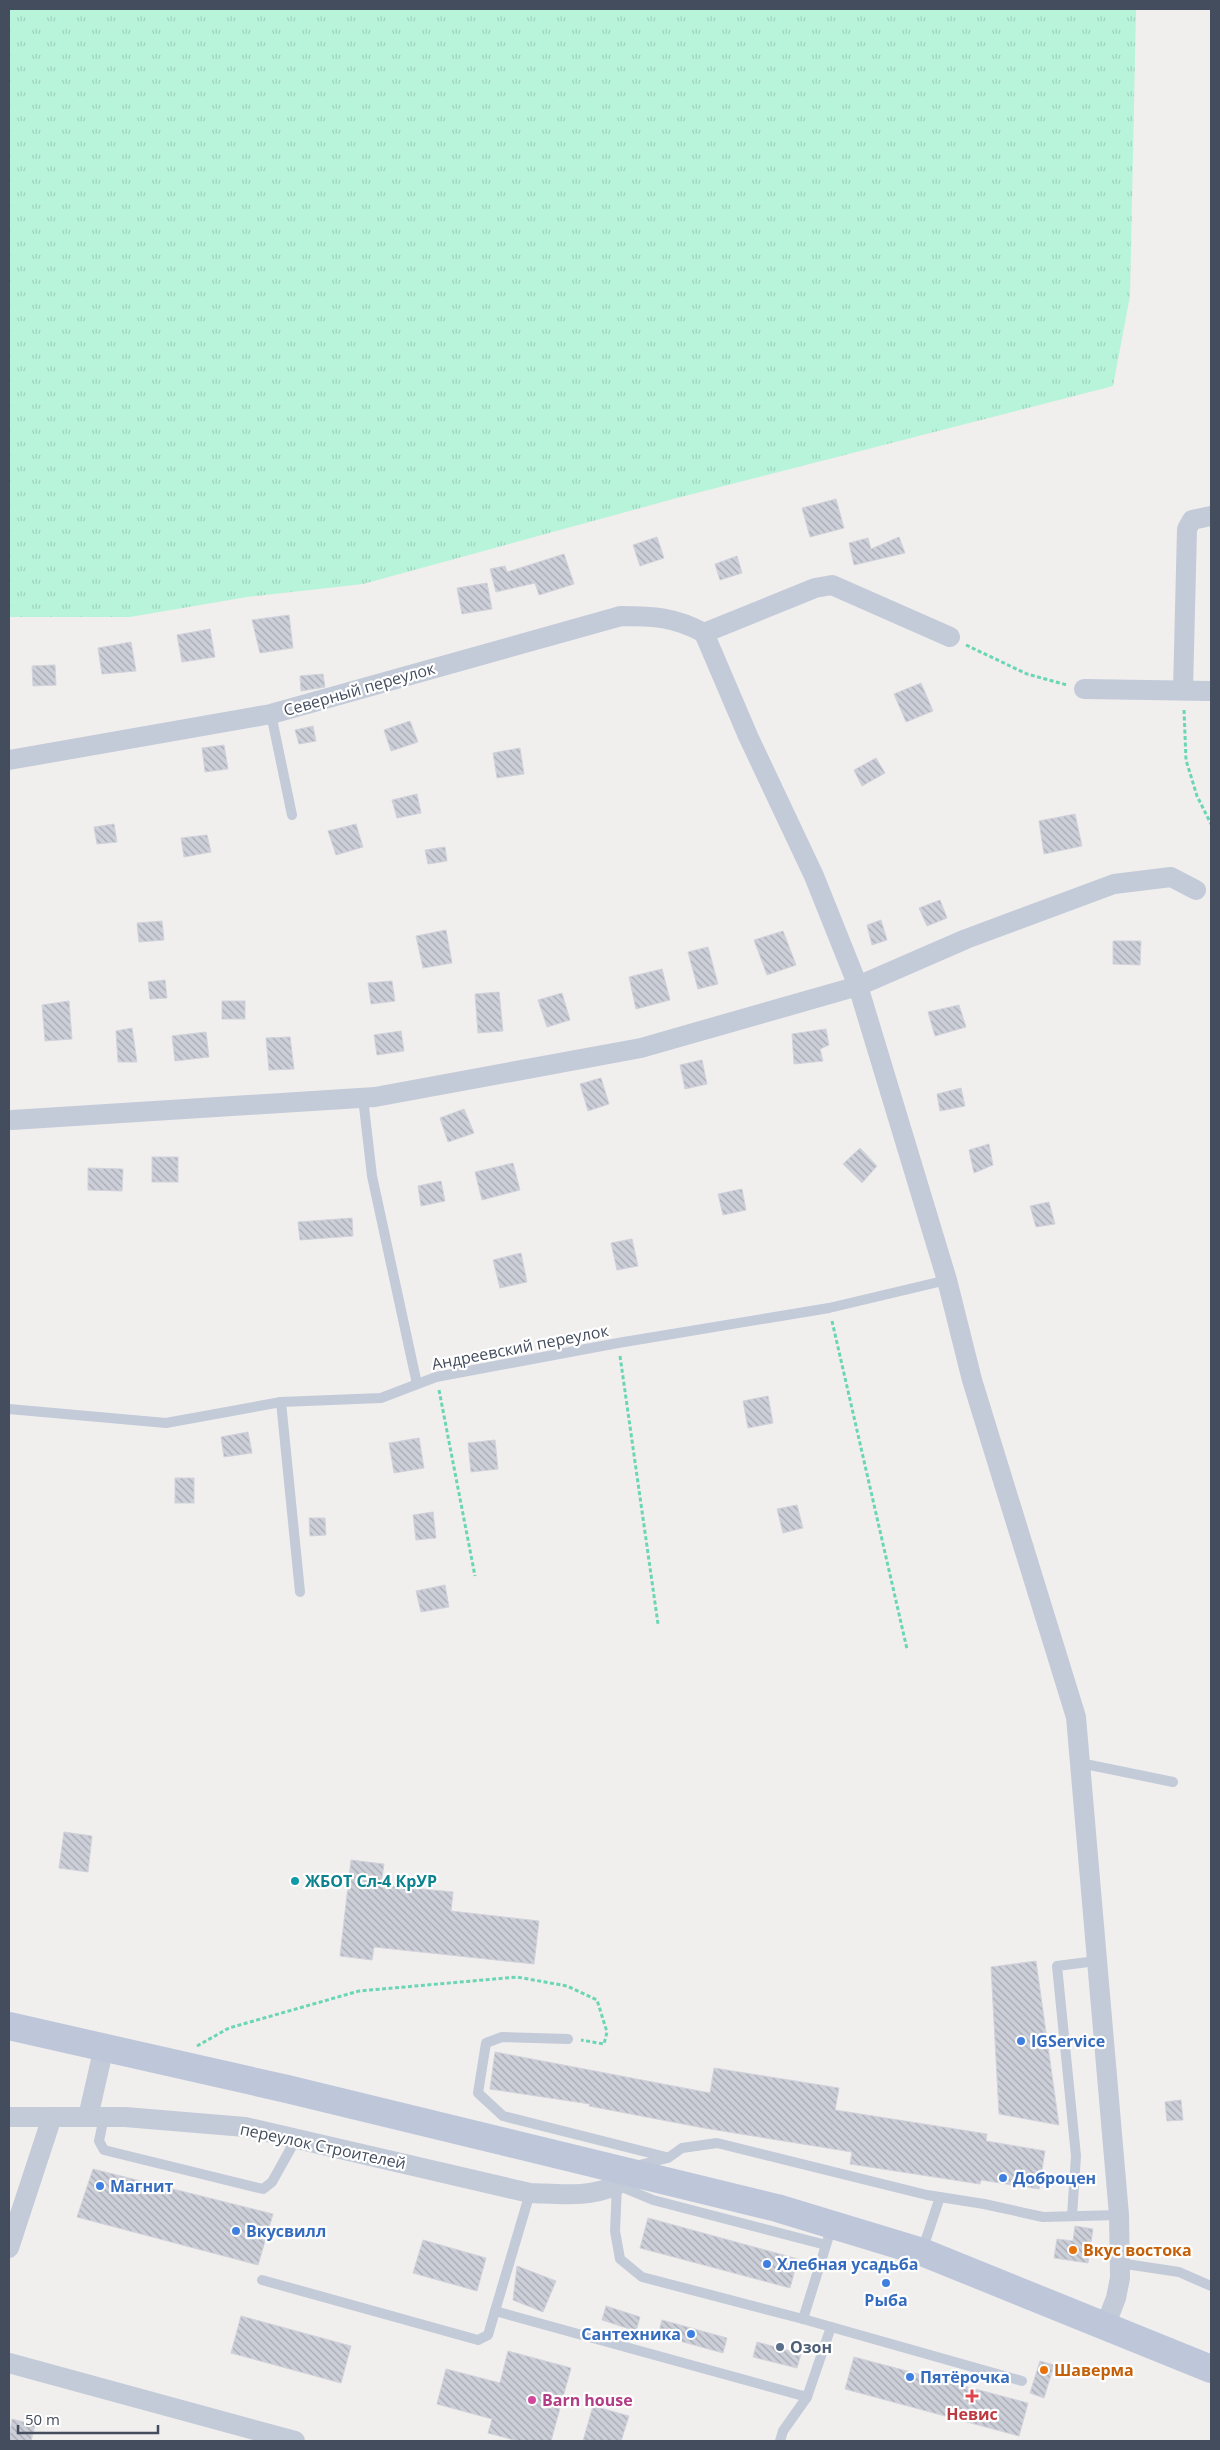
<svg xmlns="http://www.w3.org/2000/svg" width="1220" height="2450" viewBox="0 0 1220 2450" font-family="'Open Sans',sans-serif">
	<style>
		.grass { fill: url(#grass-tufts) }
		.building { fill: url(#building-back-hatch); stroke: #d1d2db }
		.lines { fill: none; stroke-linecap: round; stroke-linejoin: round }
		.path { stroke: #6bd6b5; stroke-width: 3; stroke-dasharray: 4 2.5; stroke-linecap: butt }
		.service { stroke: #c3cad8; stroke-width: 10 }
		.minor { stroke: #c3cad8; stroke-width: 20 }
		.secondary { stroke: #bec7da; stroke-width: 28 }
		.culture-dot { fill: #0f9aa8; stroke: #fff; stroke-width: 2 }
		.shop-dot { fill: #3f7fe0; stroke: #fff; stroke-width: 2 }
		.food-dot { fill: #e8710a; stroke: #fff; stroke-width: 2 }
		.service-dot { fill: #5c6f8a; stroke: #fff; stroke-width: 2 }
		.health-dot { fill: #e0444e; stroke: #fff; stroke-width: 2 }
		.hotel-dot { fill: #d1479c; stroke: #fff; stroke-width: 2 }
		.labels { text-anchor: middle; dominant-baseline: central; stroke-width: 4.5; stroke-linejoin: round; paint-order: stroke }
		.street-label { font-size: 16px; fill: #444d5e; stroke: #fff }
		.culture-label { font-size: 16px; font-weight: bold; fill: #0d838f; stroke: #fff; text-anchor: start }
		.shop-label { font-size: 16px; font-weight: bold; fill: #366cbe; stroke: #fff; text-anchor: start }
		.food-label { font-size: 16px; font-weight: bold; fill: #c56008; stroke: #fff; text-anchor: start }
		.service-label { font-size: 16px; font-weight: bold; fill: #4e5e75; stroke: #fff; text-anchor: start }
		.hotel-label { font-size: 16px; font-weight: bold; fill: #b23c85; stroke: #fff; text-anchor: start }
		.health-label { font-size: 16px; font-weight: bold; fill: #be3a42; stroke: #fff }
	</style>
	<defs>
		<pattern id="grass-tufts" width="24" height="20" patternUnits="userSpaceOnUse" patternTransform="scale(1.25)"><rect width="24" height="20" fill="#b7f4da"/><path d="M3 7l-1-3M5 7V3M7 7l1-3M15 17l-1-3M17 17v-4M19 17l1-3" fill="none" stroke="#9fd3be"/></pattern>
		<pattern id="building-back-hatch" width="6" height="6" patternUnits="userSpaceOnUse" patternTransform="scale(1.25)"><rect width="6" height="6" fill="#cccfd7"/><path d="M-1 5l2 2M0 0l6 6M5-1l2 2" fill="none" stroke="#a7aab2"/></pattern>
	</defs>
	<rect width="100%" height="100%" fill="#f1eeee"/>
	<polygon class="grass" points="9,9 1136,9 1130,296 1113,386 677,498 363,584 247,597 130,617 9,617"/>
	<g class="building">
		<polygon points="836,499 844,528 810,537 802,508"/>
		<polygon points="657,537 664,558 640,566 633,545"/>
		<polygon points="899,537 905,553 854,565 849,543 868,538 871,549"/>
		<polygon points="564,554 574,584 539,595 535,583 496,592 490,569 505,566 507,572"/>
		<polygon points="737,556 742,573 720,580 715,564"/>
		<polygon points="487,583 492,609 462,614 457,588"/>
		<polygon points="289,615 293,648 260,653 252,620"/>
		<polygon points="210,629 215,657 182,662 177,635"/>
		<polygon points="131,642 136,671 102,674 98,648"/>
		<polygon points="55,665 56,685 33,686 32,666"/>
		<polygon points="323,674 325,687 301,691 300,676"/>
		<polygon points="921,683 933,711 906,722 894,694"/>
		<polygon points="410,721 418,742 391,751 384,730"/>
		<polygon points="313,726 316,741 299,744 295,730"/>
		<polygon points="224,745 228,769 205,772 202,748"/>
		<polygon points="520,748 524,774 497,778 493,753"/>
		<polygon points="876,758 885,773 862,786 854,770"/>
		<polygon points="417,794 421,813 397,818 392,800"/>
		<polygon points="1075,814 1082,846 1044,854 1039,821"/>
		<polygon points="114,824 117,842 97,844 94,827"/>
		<polygon points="356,824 363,847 336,855 328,831"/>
		<polygon points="207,835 211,852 184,857 181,838"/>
		<polygon points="445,847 447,861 428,864 425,850"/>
		<polygon points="940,900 947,918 927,926 919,908"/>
		<polygon points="881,920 887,940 872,945 867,925"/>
		<polygon points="162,921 164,940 139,942 137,923"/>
		<polygon points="446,930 452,963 423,968 416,936"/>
		<polygon points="783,931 796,965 767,975 754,940"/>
		<polygon points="1113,941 1141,941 1140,965 1113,964"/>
		<polygon points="708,947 718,984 698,989 688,952"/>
		<polygon points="662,969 670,1000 636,1009 629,977"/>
		<polygon points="165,980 167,998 150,999 148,982"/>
		<polygon points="392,981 395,1001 371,1004 368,983"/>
		<polygon points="499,992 503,1031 478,1033 475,994"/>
		<polygon points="562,993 570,1020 547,1027 538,1000"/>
		<polygon points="69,1001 72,1039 45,1041 42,1005"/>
		<rect x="222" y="1001" width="23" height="18"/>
		<polygon points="959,1005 966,1027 935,1036 928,1012"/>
		<polygon points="132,1028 137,1062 118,1062 116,1031"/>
		<polygon points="826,1029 829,1045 820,1049 823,1061 794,1064 792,1034"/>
		<polygon points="401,1031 404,1051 377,1055 374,1035"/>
		<polygon points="206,1032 209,1057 175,1061 172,1036"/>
		<polygon points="290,1037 294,1069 269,1070 266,1038"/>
		<polygon points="702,1060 707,1084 685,1089 680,1065"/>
		<polygon points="601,1078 609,1104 588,1111 580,1084"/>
		<polygon points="961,1088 965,1106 940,1111 937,1094"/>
		<polygon points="464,1109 474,1133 448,1142 440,1118"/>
		<polygon points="989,1144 993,1165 974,1173 969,1150"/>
		<polygon points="860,1148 877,1166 862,1183 843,1164"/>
		<rect x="152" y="1157" width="26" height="25"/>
		<polygon points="513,1163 520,1190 482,1200 475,1172"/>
		<polygon points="88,1168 123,1169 122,1191 88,1190"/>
		<polygon points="441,1181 445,1201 421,1206 418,1186"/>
		<polygon points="742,1189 746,1210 723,1215 718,1194"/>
		<polygon points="1049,1202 1055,1224 1036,1227 1030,1206"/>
		<polygon points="352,1218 353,1236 300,1240 298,1222"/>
		<polygon points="632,1239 638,1266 617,1270 611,1243"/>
		<polygon points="521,1253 527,1282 500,1288 493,1260"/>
		<polygon points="768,1396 773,1423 748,1428 743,1401"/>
		<polygon points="248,1432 252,1453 224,1457 221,1437"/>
		<polygon points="419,1438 424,1468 394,1473 389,1443"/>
		<polygon points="495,1440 498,1469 471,1472 468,1443"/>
		<rect x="175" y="1478" width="19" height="25"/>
		<polygon points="797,1505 803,1528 783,1533 777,1509"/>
		<polygon points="433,1512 436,1538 416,1540 413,1515"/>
		<polygon points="309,1518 325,1518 326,1535 310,1536"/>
		<polygon points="445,1585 449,1607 421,1612 416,1591"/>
		<polygon points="64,1832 92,1836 88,1872 59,1868"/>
		<polygon points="351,1860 384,1864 381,1885 453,1892 451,1911 539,1921 534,1964 374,1947 372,1960 340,1956"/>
		<polygon points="1036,1961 1059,2125 999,2114 991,1967"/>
		<polygon points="495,2052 710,2093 714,2068 839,2088 835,2110 987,2134 986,2141 1045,2151 1039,2189 981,2180 980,2184 850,2164 852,2152 704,2128 589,2106 590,2104 490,2089"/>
		<polygon points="1181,2100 1183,2120 1167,2121 1165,2102"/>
		<polygon points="93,2169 273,2214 258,2265 77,2217"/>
		<polygon points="648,2218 798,2259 790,2288 640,2248"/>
		<polygon points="1075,2226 1093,2229 1088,2263 1054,2258 1057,2239 1073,2241"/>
		<polygon points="423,2240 486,2258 477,2291 413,2273"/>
		<polygon points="517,2266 556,2281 543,2312 513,2300"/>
		<polygon points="606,2306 640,2317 636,2331 602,2320"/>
		<polygon points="241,2316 351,2346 341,2383 231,2353"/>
		<polygon points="662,2320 727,2338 723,2353 658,2335"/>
		<polygon points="757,2342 801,2354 797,2368 753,2357"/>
		<polygon points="508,2351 571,2368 551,2441 518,2441 488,2433 492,2419 437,2404 446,2369 500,2383"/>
		<polygon points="854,2357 1028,2403 1019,2436 845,2389"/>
		<polygon points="1040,2361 1054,2365 1044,2398 1030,2393"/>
		<polygon points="593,2406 629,2416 621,2441 583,2441"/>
		<polygon points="12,2419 35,2425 31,2441 9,2441"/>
	</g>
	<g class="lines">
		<g class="path">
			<polyline points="966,645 1027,674 1067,685"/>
			<polyline points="1184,710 1186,760 1197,796 1211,824"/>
			<polyline points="832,1321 907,1649"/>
			<polyline points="620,1356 658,1624"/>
			<polyline points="439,1390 475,1576"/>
			<polyline points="197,2046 229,2028 359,1991 517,1977 567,1986 597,2000 607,2032 604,2044 581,2040"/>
		</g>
		<g class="service">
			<polyline points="271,714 292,815"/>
			<polyline points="363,1098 372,1176 417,1384"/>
			<polyline points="281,1402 300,1592"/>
			<polyline points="9,1409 166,1423 281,1402 381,1398 436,1377 618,1343 829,1308 947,1280"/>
			<polyline points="1080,1763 1173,1782"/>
			<polyline points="568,2039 502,2037 486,2043 478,2093 503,2116 666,2157"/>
			<polyline points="104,2117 99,2141 104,2150 263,2189 272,2182 296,2139"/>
			<polyline points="635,2166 668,2158 682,2148 717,2143 927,2195 984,2204 1043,2217 1119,2215"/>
			<polyline points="530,2193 495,2311 807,2397"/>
			<polyline points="1072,2216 1076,2156 1057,1966 1096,1961"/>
			<polyline points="826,2245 653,2200 617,2185 615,2231 620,2259 642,2277 803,2319 832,2226"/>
			<polyline points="922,2251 940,2197"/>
			<polyline points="1119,2263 1179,2272 1211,2286"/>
			<polyline points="262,2280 478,2340 488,2335 495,2311"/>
			<polyline points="803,2319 1022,2381"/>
			<polyline points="780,2441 783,2431 807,2397 831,2327"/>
		</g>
		<g class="minor">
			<polyline points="704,633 748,736 814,876 858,986 947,1280 972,1380 1076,1717 1119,2215 1120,2278 1116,2298 1106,2324"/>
			<polyline points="704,633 815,588 832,585 950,637"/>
			<polyline points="1084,689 1211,691"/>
			<polyline points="1183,690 1187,529 1192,520 1211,516"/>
			<path d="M9 760 271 714 621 616C653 616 675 617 704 633"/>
			<polyline points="12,1120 375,1097 641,1048 858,986 966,939 1114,884 1171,877 1196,890"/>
			<path d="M9 2117H125L245 2127 530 2193C560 2194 589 2198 617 2185L622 2170"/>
			<polyline points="88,2117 104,2047"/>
			<polyline points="9,2248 52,2117"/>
			<polyline points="9,2363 295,2441"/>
		</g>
		<polyline class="secondary" points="9,2026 287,2089 777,2208 922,2252 1211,2369"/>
	</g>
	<circle class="culture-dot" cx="295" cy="1881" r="5"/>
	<g class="shop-dot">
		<circle cx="1021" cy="2041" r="5"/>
		<circle cx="1003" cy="2178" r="5"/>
		<circle cx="100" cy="2186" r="5"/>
		<circle cx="236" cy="2231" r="5"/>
		<circle cx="767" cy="2264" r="5"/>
		<circle cx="886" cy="2283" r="5"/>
		<circle cx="691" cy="2334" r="5"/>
		<circle cx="910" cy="2377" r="5"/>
	</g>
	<g class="food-dot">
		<circle cx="1073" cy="2250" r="5"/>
		<circle cx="1044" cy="2370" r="5"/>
	</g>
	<circle class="service-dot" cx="780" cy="2347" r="5"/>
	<path class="health-dot" d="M969.5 2388.5h5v5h5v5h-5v5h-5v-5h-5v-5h5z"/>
	<circle class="hotel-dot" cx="532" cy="2400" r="5"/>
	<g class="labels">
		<g class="street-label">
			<text transform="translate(359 689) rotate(-16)">Северный переулок</text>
			<text transform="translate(520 1347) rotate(-11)">Андреевский переулок</text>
			<text transform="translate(323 2146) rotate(12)">переулок Строителей</text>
		</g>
		<g class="culture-label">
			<text x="305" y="1881">ЖБОТ Сл-4 КрУР</text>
		</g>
		<g class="shop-label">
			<text x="1031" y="2041">IGService</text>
			<text x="1013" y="2178">Доброцен</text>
			<text x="110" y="2186">Магнит</text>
			<text x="246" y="2231">Вкусвилл</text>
			<text x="777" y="2264">Хлебная усадьба</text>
			<text x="886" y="2300" text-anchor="middle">Рыба</text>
			<text x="681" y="2334" text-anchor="end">Сантехника</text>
			<text x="920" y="2377">Пятёрочка</text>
		</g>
		<g class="food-label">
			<text x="1083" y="2250">Вкус востока</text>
			<text x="1054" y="2370">Шаверма</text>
		</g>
		<g class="service-label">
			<text x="790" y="2347">Озон</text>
		</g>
		<g class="hotel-label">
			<text x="542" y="2400">Barn house</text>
		</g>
		<g class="health-label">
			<text x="972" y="2414">Невис</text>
		</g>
	</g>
	<rect width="1220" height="2450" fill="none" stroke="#444d5e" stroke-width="20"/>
	<path d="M18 2425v8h140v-8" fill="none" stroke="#444d5e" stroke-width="2.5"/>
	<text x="25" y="2425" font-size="15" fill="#444d5e" stroke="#ffffff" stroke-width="4" paint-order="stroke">50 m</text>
</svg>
